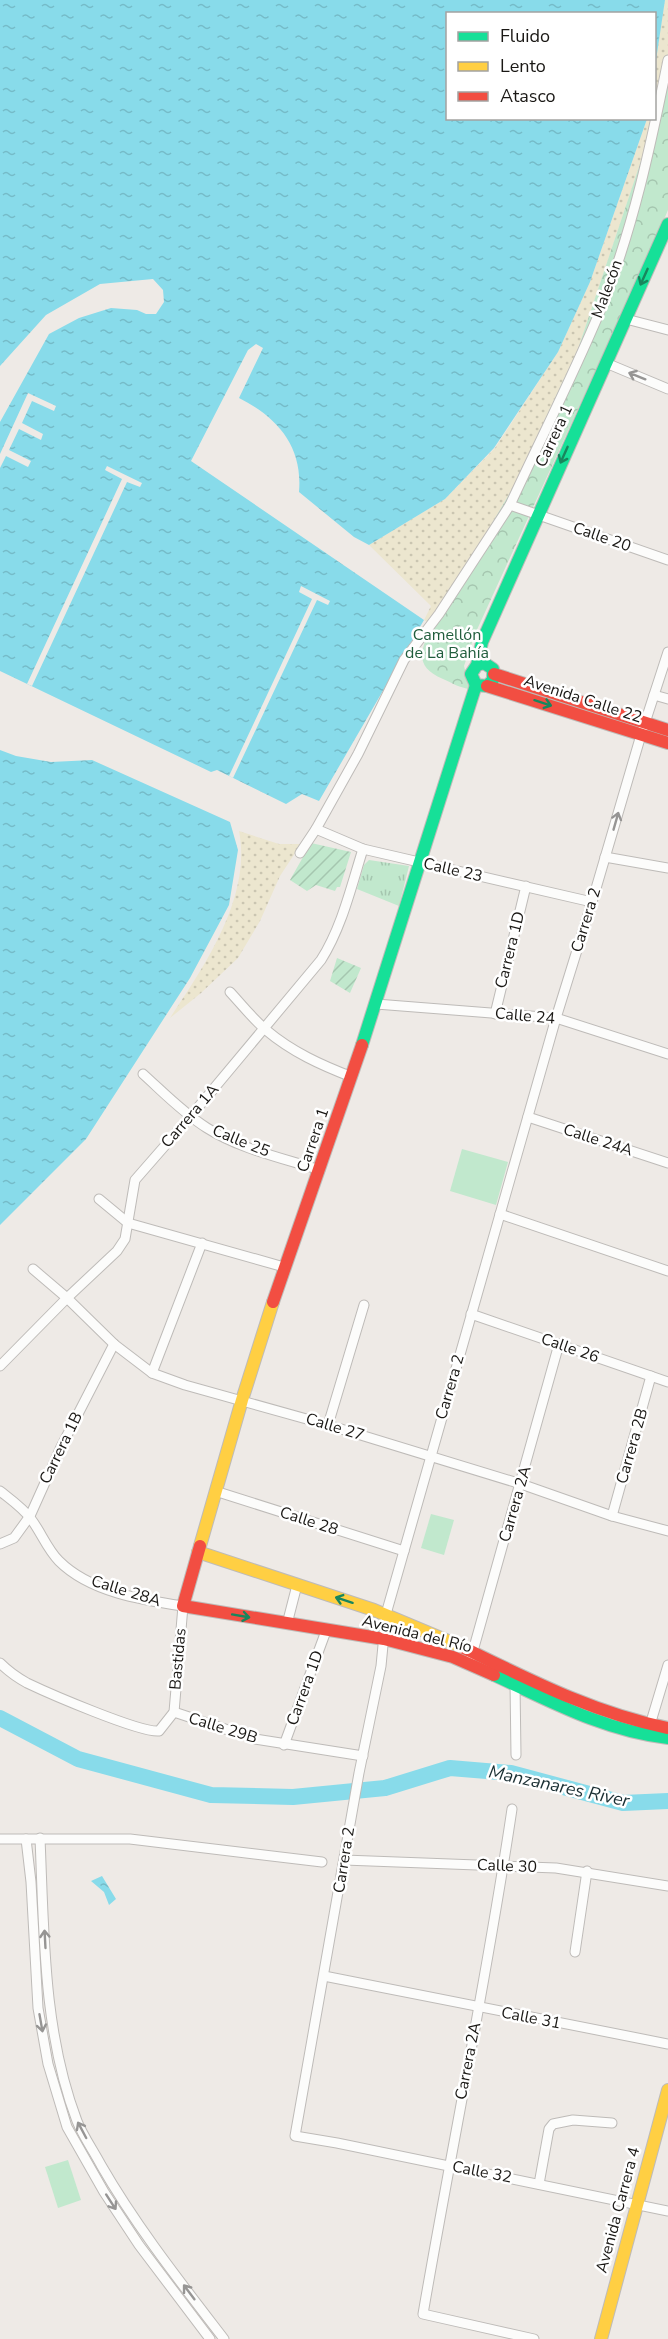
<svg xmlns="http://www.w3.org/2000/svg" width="668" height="2339" viewBox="0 0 668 2339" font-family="'Nunito Sans',sans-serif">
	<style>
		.grass { fill: url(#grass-tufts) }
		.sand { fill: url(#sand-dots) }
		.park { fill: url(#park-crowns) }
		.garden { fill: url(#garden-furrows) }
		.pitch { fill: #c1e8cd }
		.water { fill: url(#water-ripples) }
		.pier { fill: #eeeae6 }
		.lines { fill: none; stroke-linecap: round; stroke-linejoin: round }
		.river { stroke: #88dbea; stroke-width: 16 }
		.street-casing { stroke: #bebbb8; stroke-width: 11 }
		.fast-casing { stroke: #bebbb8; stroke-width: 14 }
		.slow-casing { stroke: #bebbb8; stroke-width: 14 }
		.jam-casing { stroke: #bebbb8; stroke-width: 14 }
		.street { stroke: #fcfcfb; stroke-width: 9 }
		.fast { stroke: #16e098; stroke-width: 12 }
		.slow { stroke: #ffcf43; stroke-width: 12 }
		.jam { stroke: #f24e42; stroke-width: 12 }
		.oneway { stroke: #18865d }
		.oneway2 { stroke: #969594 }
		.labels { text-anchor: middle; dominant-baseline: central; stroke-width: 5; stroke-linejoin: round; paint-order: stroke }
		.street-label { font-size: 16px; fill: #1a1815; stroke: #fff }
		.park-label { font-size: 16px; fill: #205d3c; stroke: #fff }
		.water-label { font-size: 18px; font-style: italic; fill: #1a2f33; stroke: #fff }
	</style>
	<defs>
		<pattern id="grass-tufts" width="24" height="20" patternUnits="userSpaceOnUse" patternTransform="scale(1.5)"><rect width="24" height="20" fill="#c1e8cd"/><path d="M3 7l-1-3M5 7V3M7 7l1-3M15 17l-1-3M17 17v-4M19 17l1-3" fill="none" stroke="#a5c6af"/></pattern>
		<pattern id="sand-dots" width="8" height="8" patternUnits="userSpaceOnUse" patternTransform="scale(1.5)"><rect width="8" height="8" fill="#ece6cf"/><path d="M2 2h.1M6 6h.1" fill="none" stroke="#cac5b1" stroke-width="1.8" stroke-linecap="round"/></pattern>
		<pattern id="park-crowns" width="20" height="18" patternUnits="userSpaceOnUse" patternTransform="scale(1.5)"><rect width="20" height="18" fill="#c1e8cd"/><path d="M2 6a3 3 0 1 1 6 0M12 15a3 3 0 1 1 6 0" fill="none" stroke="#a5c6af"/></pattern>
		<pattern id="garden-furrows" width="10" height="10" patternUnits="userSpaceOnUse" patternTransform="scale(1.5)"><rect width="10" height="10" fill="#c1e8cd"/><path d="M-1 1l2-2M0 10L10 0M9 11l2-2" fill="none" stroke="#a5c6af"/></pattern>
		<pattern id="water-ripples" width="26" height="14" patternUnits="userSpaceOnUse" patternTransform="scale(1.5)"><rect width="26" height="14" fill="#88dbea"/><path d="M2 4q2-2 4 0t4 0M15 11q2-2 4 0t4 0" fill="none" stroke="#75bbc8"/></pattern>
	</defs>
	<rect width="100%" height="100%" fill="#eeeae6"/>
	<polygon class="grass" points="369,860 409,866 399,906 357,889 364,865"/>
	<g class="sand">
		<polygon points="665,0 668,0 668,54 655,115 654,67"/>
		<polygon points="647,119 654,119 651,131 578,349 514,486 432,625 424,620 431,606 369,545 445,499 495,448 558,352 590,282"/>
		<path d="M239 831 279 844H301L280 876 260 921 238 958 201 993 170 1018C205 965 252 897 239 831Z"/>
	</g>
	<path class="park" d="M668 54V210L623 316 600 361 475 634 464 666 470 689C460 688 452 683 443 679 413 666 421 650 432 625L514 486 578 349 651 131Z"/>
	<g class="garden">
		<polygon points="311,843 351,852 340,887 337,887 335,891 316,885 307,891 290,880"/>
		<polygon points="337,958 361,968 350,993 330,981"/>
	</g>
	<g class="pitch">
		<polygon points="462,1149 508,1162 496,1205 450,1191"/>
		<polygon points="431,1514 454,1520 444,1555 421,1548"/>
		<polygon points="68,2160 81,2200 58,2208 45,2167"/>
	</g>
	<g class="water">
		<path d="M0 0H665L655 67 654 14H448V118L647 119 590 282 558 352 494 448 445 499 369 545 354 537 299 492C303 446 277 417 239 398L263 348 256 344 248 350 191 461 424 620 319 801 302 794 286 804 217 770 211 772 0 671V422L49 334 79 318 111 308 137 310 146 314H156L164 302 163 290 153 279 100 284 46 315 0 366Z"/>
		<polygon points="0,750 16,756 51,762 92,760 230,822 238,850 229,905 190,978 86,1139 0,1225"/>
		<polygon points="102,1876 116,1899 109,1905 104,1892 91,1881"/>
	</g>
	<g class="pier">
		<polygon points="28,393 56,406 54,411 32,401 22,423 43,434 41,440 19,429 9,450 31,461 28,467 6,456 0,468 0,454"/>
		<polygon points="107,466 142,483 140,487 127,482 32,686 27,684 122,479 105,470"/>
		<polygon points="301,586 330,601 328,605 317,600 233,778 229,776 312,599 299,592"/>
	</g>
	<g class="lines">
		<polyline class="river" points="0,1718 78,1759 211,1795 293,1797 385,1788 450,1768 511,1773 623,1803 668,1801"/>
		<defs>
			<g id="street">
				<polyline points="626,319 668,330"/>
				<polyline points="606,363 668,389"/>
				<path d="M510 505C540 440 573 376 600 311 633 230 651 144 668 60"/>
				<polyline points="668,652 641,735 592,902 556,1018 386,1614 381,1666 359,1773 295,2136 337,2143 668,2211"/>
				<polyline points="654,695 668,699"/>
				<polyline points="316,829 363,849 592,902"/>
				<polyline points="300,853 316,829 358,754 404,660 439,614 510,505 668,560"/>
				<polyline points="605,857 668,868"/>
				<path d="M230 992C242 1005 253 1019 266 1030 292 1052 321 1065 352 1077"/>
				<polyline points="376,1004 556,1018 668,1054"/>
				<polyline points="495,1014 526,886"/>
				<path d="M143 1074C163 1092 183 1113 207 1128 240 1149 282 1158 320 1170"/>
				<polyline points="528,1117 668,1163"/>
				<polyline points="99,1199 128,1223 284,1267"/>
				<polyline points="500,1214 668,1271"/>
				<polyline points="33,1269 67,1298 114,1344 152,1373 185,1385 328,1425 521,1484 612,1516 668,1531"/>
				<polyline points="471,1314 668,1382"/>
				<path d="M0 1366 67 1298 117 1251 125 1239 135 1180 190 1117 321 960C342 927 351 887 363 849"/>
				<polyline points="152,1373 202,1243"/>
				<polyline points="328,1425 364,1305"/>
				<path d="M0 1491C10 1499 23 1508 31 1519 41 1532 47 1549 59 1561 90 1592 142 1600 183 1606L174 1712 159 1731C140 1733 48 1693 27 1683 16 1677 8 1671 0 1663"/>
				<polyline points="215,1491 404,1551"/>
				<polyline points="612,1516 651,1376"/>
				<polyline points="0,1544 14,1538 30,1516 61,1447 114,1344"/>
				<polyline points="287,1624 297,1585"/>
				<polyline points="471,1658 559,1344"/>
				<polyline points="515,1684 516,1755"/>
				<polyline points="174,1712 255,1739 363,1756"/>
				<polyline points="650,1725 668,1665"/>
				<polyline points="284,1745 326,1631"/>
				<path d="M512 1809C487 1978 452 2145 423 2314L534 2339"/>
				<path d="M40 1838C44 1932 43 2032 77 2121 83 2136 93 2150 101 2165 136 2226 181 2283 224 2339"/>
				<polyline points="0,1839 130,1839 322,1862"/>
				<polyline points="26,1839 31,1882 38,2008 48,2064 67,2127 104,2192 139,2245 210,2339"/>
				<polyline points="344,1860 556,1868 668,1886"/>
				<polyline points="575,1952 587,1871"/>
				<polyline points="324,1976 668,2044"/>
				<polyline points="539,2184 549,2129 553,2124 573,2120 612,2123"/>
			</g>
			<g id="fast">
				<polyline points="477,665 484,663 493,669 493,680 487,686 476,685 471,674 477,665 482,642 668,224"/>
				<polyline points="362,1045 476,685"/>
				<path d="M494 1675C550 1701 605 1731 668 1738"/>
			</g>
			<g id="slow">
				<polyline points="200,1546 242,1400 273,1302"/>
				<polyline points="198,1552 374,1610 460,1646"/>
				<polyline points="601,2339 668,2090"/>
			</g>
			<g id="jam">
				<polyline points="494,674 668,730"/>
				<polyline points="487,686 668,743"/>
				<polyline points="273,1302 362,1045"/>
				<polyline points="200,1546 183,1606 384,1639 453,1657 494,1675"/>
				<path d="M460 1646C528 1679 593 1713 668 1728"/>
			</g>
		</defs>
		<use href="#street" class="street-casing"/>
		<use href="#fast" class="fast-casing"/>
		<use href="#slow" class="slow-casing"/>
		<use href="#jam" class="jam-casing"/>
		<use href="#street" class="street"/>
		<use href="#fast" class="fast"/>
		<use href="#slow" class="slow"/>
		<use href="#jam" class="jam"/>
	</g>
	<defs><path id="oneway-shaft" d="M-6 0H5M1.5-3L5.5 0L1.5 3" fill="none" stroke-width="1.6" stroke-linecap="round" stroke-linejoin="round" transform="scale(1.5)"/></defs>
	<g class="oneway">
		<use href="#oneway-shaft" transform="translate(644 277) rotate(114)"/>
		<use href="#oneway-shaft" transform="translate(564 455) rotate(114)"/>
		<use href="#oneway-shaft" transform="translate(543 703) rotate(18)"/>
		<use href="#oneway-shaft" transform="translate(344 1600) rotate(-162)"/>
		<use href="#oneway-shaft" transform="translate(241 1616) rotate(10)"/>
	</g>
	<g class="oneway2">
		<use href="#oneway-shaft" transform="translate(637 376) rotate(-158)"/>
		<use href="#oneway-shaft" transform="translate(616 821) rotate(-74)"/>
		<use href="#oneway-shaft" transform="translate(45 1939) rotate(-93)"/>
		<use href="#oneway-shaft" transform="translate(41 2023) rotate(80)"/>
		<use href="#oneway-shaft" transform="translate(82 2130) rotate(-118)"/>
		<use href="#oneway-shaft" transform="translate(111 2202) rotate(57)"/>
		<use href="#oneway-shaft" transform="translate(189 2292) rotate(-127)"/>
	</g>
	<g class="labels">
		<g class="street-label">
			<text transform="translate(607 289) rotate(-70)">Malecón</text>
			<text transform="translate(554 436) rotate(-65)">Carrera 1</text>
			<text transform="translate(602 537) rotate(19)">Calle 20</text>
			<text transform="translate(583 699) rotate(18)">Avenida Calle 22</text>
			<text transform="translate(453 870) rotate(13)">Calle 23</text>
			<text transform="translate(586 920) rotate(-73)">Carrera 2</text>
			<text transform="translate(510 950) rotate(-76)">Carrera 1D</text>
			<text transform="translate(525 1016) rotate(5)">Calle 24</text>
			<text transform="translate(190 1116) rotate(-49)">Carrera 1A</text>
			<text transform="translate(313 1140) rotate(-71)">Carrera 1</text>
			<text transform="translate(598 1140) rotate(18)">Calle 24A</text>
			<text transform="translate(241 1141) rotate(22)">Calle 25</text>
			<text transform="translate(570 1348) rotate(19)">Calle 26</text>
			<text transform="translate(450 1387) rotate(-74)">Carrera 2</text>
			<text transform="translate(335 1427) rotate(17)">Calle 27</text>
			<text transform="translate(632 1446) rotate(-74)">Carrera 2B</text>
			<text transform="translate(61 1448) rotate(-64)">Carrera 1B</text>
			<text transform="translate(515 1504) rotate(-74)">Carrera 2A</text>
			<text transform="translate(309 1521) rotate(18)">Calle 28</text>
			<text transform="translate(126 1591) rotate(17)">Calle 28A</text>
			<text transform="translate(417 1634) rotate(14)">Avenida del Río</text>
			<text transform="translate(178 1659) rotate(-85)">Bastidas</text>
			<text transform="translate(305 1688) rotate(-70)">Carrera 1D</text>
			<text transform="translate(223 1728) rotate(17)">Calle 29B</text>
			<text transform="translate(344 1860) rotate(-81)">Carrera 2</text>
			<text transform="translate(507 1866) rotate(2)">Calle 30</text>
			<text transform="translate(531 2018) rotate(11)">Calle 31</text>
			<text transform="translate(468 2061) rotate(-79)">Carrera 2A</text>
			<text transform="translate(482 2172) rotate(11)">Calle 32</text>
			<text transform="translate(618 2210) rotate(-75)">Avenida Carrera 4</text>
		</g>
		<g class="park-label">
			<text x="447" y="635">Camellón<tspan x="447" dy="18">de La Bahía</tspan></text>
		</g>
		<g class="water-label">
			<text transform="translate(559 1786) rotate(12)">Manzanares River</text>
		</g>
	</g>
	<rect x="446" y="12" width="210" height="108" fill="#ffffff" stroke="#a3a3a1" stroke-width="1.5"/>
	<rect x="458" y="32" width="30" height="9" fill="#16e098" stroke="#a3a3a1" stroke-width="1.5"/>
	<text x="500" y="42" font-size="18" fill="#1a1815">Fluido</text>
	<rect x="458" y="62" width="30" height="9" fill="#ffcf43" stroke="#a3a3a1" stroke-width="1.5"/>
	<text x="500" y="72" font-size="18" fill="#1a1815">Lento</text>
	<rect x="458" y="92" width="30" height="9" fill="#f24e42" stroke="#a3a3a1" stroke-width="1.5"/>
	<text x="500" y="102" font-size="18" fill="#1a1815">Atasco</text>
</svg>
